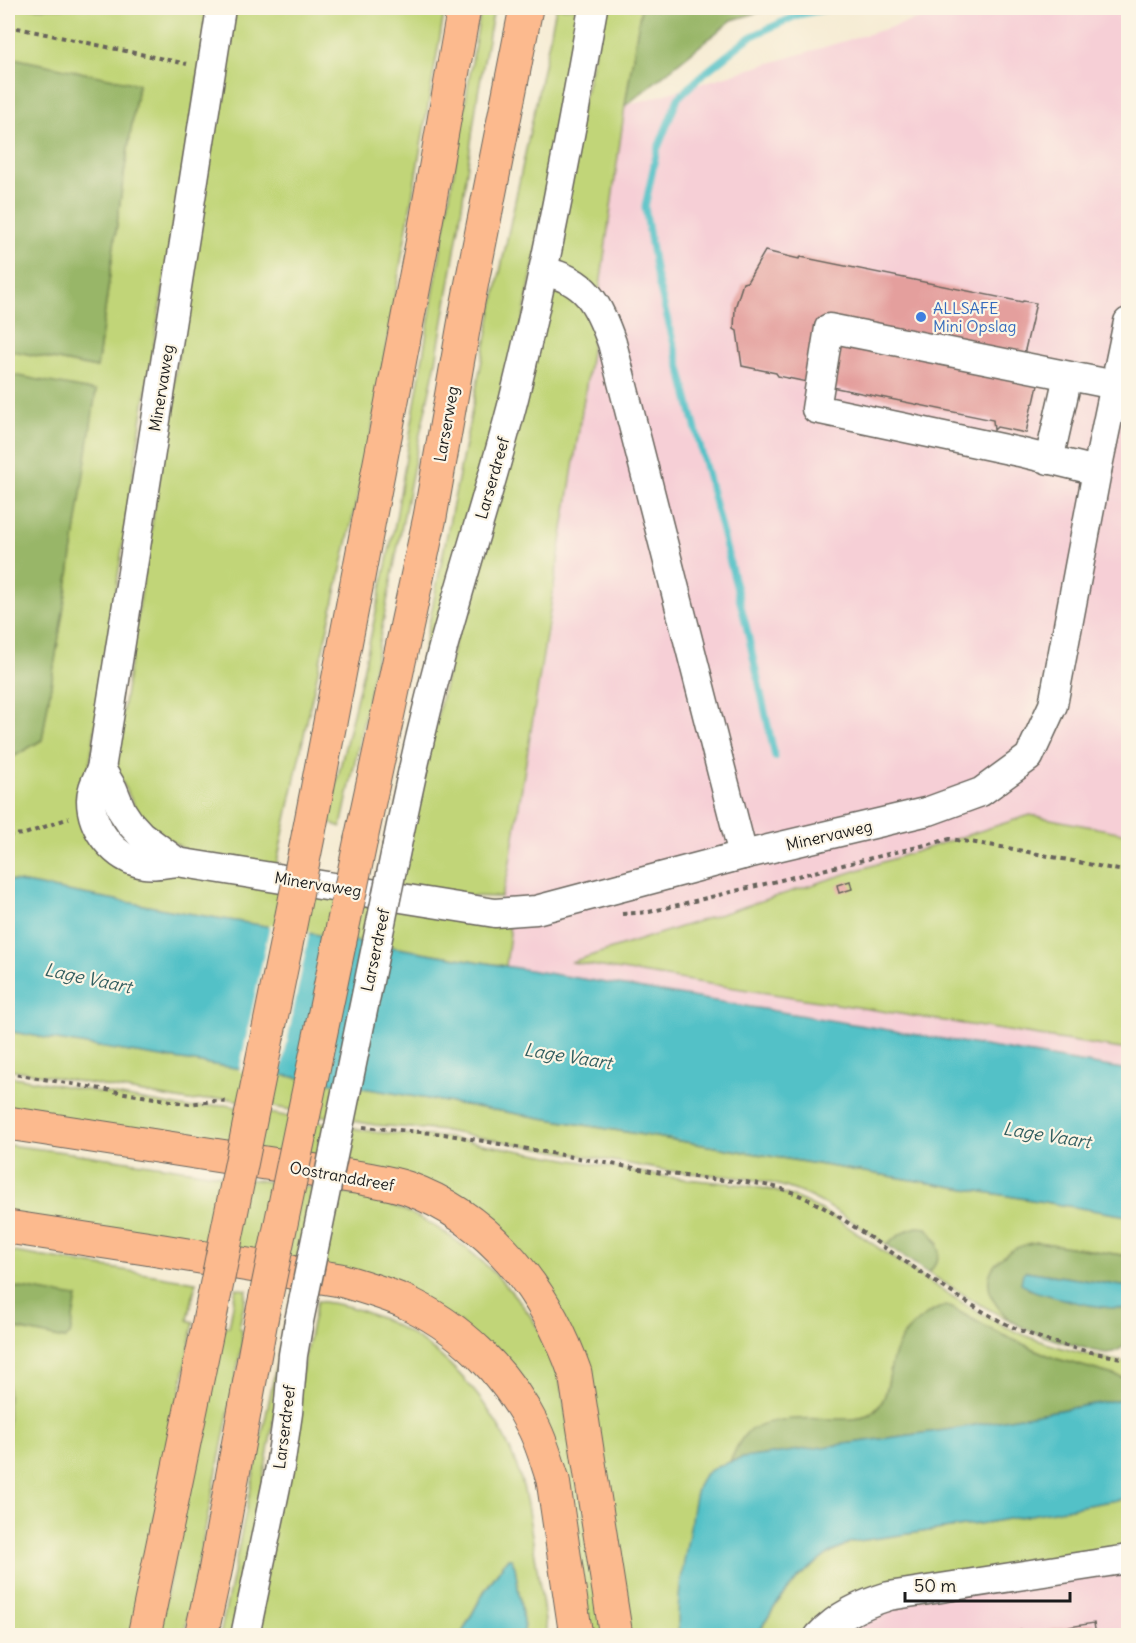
<svg xmlns="http://www.w3.org/2000/svg" width="1136" height="1643" viewBox="0 0 1136 1643" font-family="Delius,sans-serif">
	<style>
		.built { fill: #f6cfd6 }
		.green { fill: #c1d578; stroke: #6e784a; stroke-width: 1.5 }
		.forest { fill: #98b668; stroke: #5a6942; stroke-width: 1.5 }
		.water { fill: #53c1c7; stroke: #386e72; stroke-width: 1.5 }
		.pier { fill: #f5ebd2 }
		.lines { fill: none; stroke-linecap: round; stroke-linejoin: round }
		.stream { stroke: #53c1c7; stroke-width: 7 }
		.building { fill: #e49f9d }
		.minor-casing { stroke: #68645c; stroke-width: 31 }
		.major-casing { stroke: #68645c; stroke-width: 35 }
		.path { stroke: #68645c; stroke-width: 4; stroke-dasharray: 4.5 4.5; stroke-linecap: butt }
		.minor { stroke: #fff; stroke-width: 28 }
		.major { stroke: #fcba8e; stroke-width: 33 }
		.minor-bridge-casing { stroke: #68645c; stroke-width: 31; stroke-linecap: butt }
		.major-bridge-casing { stroke: #68645c; stroke-width: 35; stroke-linecap: butt }
		.minor-bridge { stroke: #fff; stroke-width: 28 }
		.major-bridge { stroke: #fcba8e; stroke-width: 33 }
		.shop-dot { fill: #3f7fe0; stroke: #fcf5e5; stroke-width: 2 }
		.labels { text-anchor: middle; dominant-baseline: central; stroke-width: 4.5; stroke-linejoin: round; paint-order: stroke }
		.shop-label { font-size: 16px; fill: #366cbe; stroke: #fcf5e5; text-anchor: start }
		.street-label { font-size: 16px; fill: #1c1c1c; stroke: #fcf5e5 }
		.water-label { font-size: 18px; font-style: italic; fill: #325e60; stroke: #fcf5e5 }
	</style>
	<rect width="100%" height="100%" fill="#fcf5e5"/>
	<filter id="ink" filterUnits="userSpaceOnUse"><feTurbulence type="fractalNoise" baseFrequency=".0167" numOctaves="2"/><feDisplacementMap in="SourceGraphic" scale="12" xChannelSelector="R" yChannelSelector="G"/><feConvolveMatrix kernelMatrix="1 2 1 2 8 2 1 2 1" color-interpolation-filters="sRGB"/></filter>
	<filter id="wash" filterUnits="userSpaceOnUse"><feTurbulence type="fractalNoise" baseFrequency=".008" numOctaves="4" result="noise"/><feDisplacementMap in="SourceGraphic" scale="24" xChannelSelector="R" yChannelSelector="G"/><feGaussianBlur stdDeviation="1.35" result="paint"/><feColorMatrix in="noise" values="0 0 0 0 0 0 0 0 0 0 0 0 0 0 0 0 0 1.4 0 .05"/><feComposite in="paint" operator="in"/></filter>
	<g filter="url(#wash)">
		<rect width="100%" height="100%" fill="#f5ebd2"/>
		<g class="built">
			<polygon points="956,8 1128,8 1128,1070 506,966 510,933 501,897 508,874 546,646 588,373 625,106"/>
			<polygon points="1128,1534 1128,1635 794,1636"/>
		</g>
		<g class="green">
			<polygon points="8,8 210,8 142,416 87,784 91,837 508,924 510,933 506,966 175,911 8,880 8,758 13,757 42,740 69,575 95,392 8,374 8,350 97,368 122,188 138,85 8,57"/>
			<polygon points="232,8 445,8 369,446 311,702 276,867 189,852 144,825 117,772 116,755"/>
			<polygon points="481,8 494,8 478,93 459,227 436,362 419,439 363,724 341,827 327,822 363,672 395,524"/>
			<polygon points="556,8 583,8 517,351 407,733 492,310"/>
			<polygon points="605,8 641,8 625,106 588,373 508,874 501,897 464,896 397,886"/>
			<polygon points="1030,815 1128,834 1128,1050 571,962"/>
			<path d="M8 1031C121 1053 237 1067 351 1086 611 1128 870 1171 1128 1216V1256L1037 1242 993 1299 1005 1314 1019 1325 979 1304 928 1273 933 1267 938 1243 927 1228 907 1230 887 1245C856 1225 826 1201 791 1189 751 1174 705 1176 663 1170L445 1131 375 1125 225 1098 189 1101 8 1069Z"/>
			<path d="M8 1076 188 1108 225 1105 374 1132 444 1137 661 1176C705 1183 755 1181 796 1198 831 1212 862 1237 893 1258 929 1281 964 1306 1002 1325 1042 1345 1085 1355 1128 1363V1379L1054 1358 996 1332 952 1308 929 1313 916 1323 904 1335 895 1353 884 1400 870 1414 852 1420H781L760 1426 747 1432 738 1445 730 1462 719 1466 686 1553 678 1624 679 1635H623L585 1390 474 1218 8 1111Z"/>
			<path d="M8 1145C83 1154 158 1165 233 1177 275 1183 318 1187 360 1196 427 1211 486 1256 526 1310 539 1327 548 1346 557 1365L609 1635H583L560 1484 460 1323 8 1216Z"/>
			<polygon points="8,1251 196,1282 188,1320 194,1322 132,1635 8,1635 8,1327 65,1339 77,1298 8,1286"/>
			<polygon points="236,1288 247,1290 239,1328 242,1329 242,1345 184,1635 158,1636 220,1335 225,1326 229,1327"/>
			<path d="M317 1301C328 1303 341 1304 353 1308 436 1333 500 1403 523 1486 528 1507 531 1528 534 1549 539 1578 543 1607 547 1635H525L515 1567 508 1558 484 1591 461 1635 253 1636 296 1397Z"/>
			<polygon points="285,1324 283,1368 235,1635 220,1636"/>
			<polygon points="1128,1498 1128,1546 815,1624 805,1635 757,1636 777,1603 799,1577 828,1554 851,1542 985,1523"/>
		</g>
		<g class="forest">
			<polygon points="641,8 774,8 732,20 625,106"/>
			<polygon points="8,57 138,84 122,188 97,368 8,350"/>
			<polygon points="8,374 96,391 69,575 42,740 13,757 8,758"/>
			<path d="M917 1227 927 1228C940 1244 945 1257 928 1273L887 1245C896 1236 905 1230 917 1227Z"/>
			<path d="M1037 1242 1128 1256V1287L1026 1271 1028 1289C1061 1299 1093 1307 1128 1309V1343C1123 1348 1116 1352 1108 1353 1098 1353 1086 1348 1077 1346 1058 1341 1037 1335 1020 1326 996 1312 975 1282 1000 1259 1011 1249 1022 1244 1037 1242Z"/>
			<polygon points="8,1286 77,1297 70,1335 65,1339 8,1327"/>
			<path d="M946 1306 952 1308 996 1332 1054 1358 1128 1379V1398L953 1429 743 1458 730 1462C734 1453 738 1442 746 1434 762 1416 812 1418 835 1419 846 1419 861 1420 871 1414 891 1400 887 1375 894 1355 899 1340 909 1328 921 1319 929 1313 936 1308 946 1306Z"/>
		</g>
		<g class="water">
			<path d="M8 880 175 911 1128 1070V1216C870 1171 611 1128 351 1086 237 1067 121 1053 8 1031Z"/>
			<path d="M1026 1271 1128 1287V1309C1102 1308 1077 1304 1052 1296 1041 1293 1030 1291 1021 1283L1023 1273Z"/>
			<path d="M1128 1398V1498L985 1523 851 1542 828 1554 799 1577 777 1603 757 1635H679C675 1602 684 1562 690 1528 692 1514 694 1491 702 1478 709 1467 731 1462 743 1458L953 1429Z"/>
			<polygon points="508,1558 511,1558 515,1567 525,1635 461,1635 484,1592"/>
		</g>
		<polygon class="pier" points="270,924 310,930 280,1077 239,1071"/>
		<g class="lines">
			<polyline class="stream" points="775,757 746,625 656,274 645,207 657,150 678,98 702,75 750,37 798,15 830,8"/>
		</g>
		<g id="blocks">
			<g class="building">
				<polygon points="765,251 799,259 801,257 1022,302 1023,301 1036,303 1024,354 1044,358 1034,403 1032,404 1026,433 997,427 994,430 993,420 778,376 776,373 742,366 737,331 734,329 735,308 743,283 747,282"/>
				<polygon points="850,881 852,889 839,893 837,885"/>
				<polygon points="1094,1623 1096,1636 998,1636 998,1634 1023,1630 1024,1634"/>
			</g>
		</g>
	</g>
	<g filter="url(#ink)">
		<use href="#blocks" fill-opacity="0" stroke="#68645c" stroke-width="1.5"/>
		<g class="lines">
			<defs>
				<g id="minor">
					<path d="M221 8 101 769C97 779 91 789 91 800 91 829 115 859 144 864 154 866 166 863 177 862L495 913 536 910 743 855 929 811 981 792 1029 757 1053 705 1097 471 1128 322"/>
					<path d="M543 271C587 280 598 304 612 343L743 855"/>
					<polyline points="1049,460 1068,376"/>
					<polyline points="1097,471 1019,452 816,409 829,328 1115,385"/>
					<polyline points="101,769 113,789 122,811 130,823 141,835 177,862"/>
					<path d="M397 845C410 781 424 718 441 655 464 569 492 484 514 398 546 269 570 138 593 8"/>
					<polyline points="245,1636 280,1467 288,1413 293,1355 298,1326"/>
					<path d="M819 1636C838 1615 863 1604 889 1596L1128 1559"/>
				</g>
				<g id="major">
					<polyline points="309,832 422,244 464,8"/>
					<polyline points="361,839 430,517 468,302 526,8"/>
					<path d="M8 1123 362 1178C377 1181 393 1183 407 1188 491 1218 547 1292 575 1373L616 1636"/>
					<path d="M8 1227 145 1248 340 1280C361 1286 381 1292 401 1300 459 1325 506 1372 534 1428 542 1444 547 1462 553 1480L576 1636"/>
					<polyline points="144,1636 211,1312"/>
					<polyline points="201,1636 215,1572 261,1320"/>
				</g>
			</defs>
			<use href="#minor" class="minor-casing"/>
			<use href="#major" class="major-casing"/>
			<g class="path">
				<polyline points="8,26 187,64"/>
				<polyline points="8,835 25,834 69,818"/>
				<polyline points="622,914 649,912 950,839 1008,848 1128,872"/>
				<polyline points="8,1073 189,1104 214,1101 229,1102"/>
				<path d="M363 1127 444 1134 662 1173C673 1174 683 1176 694 1177 730 1182 767 1180 801 1196 834 1211 864 1234 894 1254 929 1278 964 1302 1002 1322 1042 1342 1085 1352 1128 1359"/>
			</g>
			<use href="#minor" class="minor"/>
			<use href="#major" class="major"/>
			<defs>
				<polyline id="minor-bridge" points="298,1326 397,845"/>
				<g id="major-bridge">
					<polyline points="211,1312 309,832"/>
					<polyline points="261,1320 361,839"/>
				</g>
			</defs>
			<use href="#minor-bridge" class="minor-bridge-casing"/>
			<use href="#major-bridge" class="major-bridge-casing"/>
			<use href="#minor-bridge" class="minor-bridge"/>
			<use href="#major-bridge" class="major-bridge"/>
		</g>
	</g>
	<circle class="shop-dot" cx="921" cy="317" r="6"/>
	<g class="labels">
		<g class="shop-label">
			<text x="933" y="308">ALLSAFE<tspan x="933" dy="18">Mini Opslag</tspan></text>
		</g>
		<g class="street-label">
			<text transform="translate(161 388) rotate(-81)">Minervaweg</text>
			<text transform="translate(446 424) rotate(-80)">Larserweg</text>
			<text transform="translate(492 478) rotate(-74)">Larserdreef</text>
			<text transform="translate(829 835) rotate(-13)">Minervaweg</text>
			<text transform="translate(318 884) rotate(9)">Minervaweg</text>
			<text transform="translate(375 950) rotate(-78)">Larserdreef</text>
			<text transform="translate(342 1176) rotate(10)">Oostranddreef</text>
			<text transform="translate(284 1427) rotate(-83)">Larserdreef</text>
		</g>
		<g class="water-label">
			<text transform="translate(88 978) rotate(12)">Lage Vaart</text>
			<text transform="translate(568 1056) rotate(9)">Lage Vaart</text>
			<text transform="translate(1047 1135) rotate(9)">Lage Vaart</text>
		</g>
	</g>
	<rect width="1136" height="1643" fill="none" stroke="#fcf5e5" stroke-width="30"/>
	<path d="M905 1592v9h165v-9" fill="none" stroke="#1c1c1c" stroke-width="3"/>
	<text x="914" y="1592" font-size="18" fill="#1c1c1c" stroke="#fcf5e5" stroke-width="4.5" paint-order="stroke">50 m</text>
</svg>
